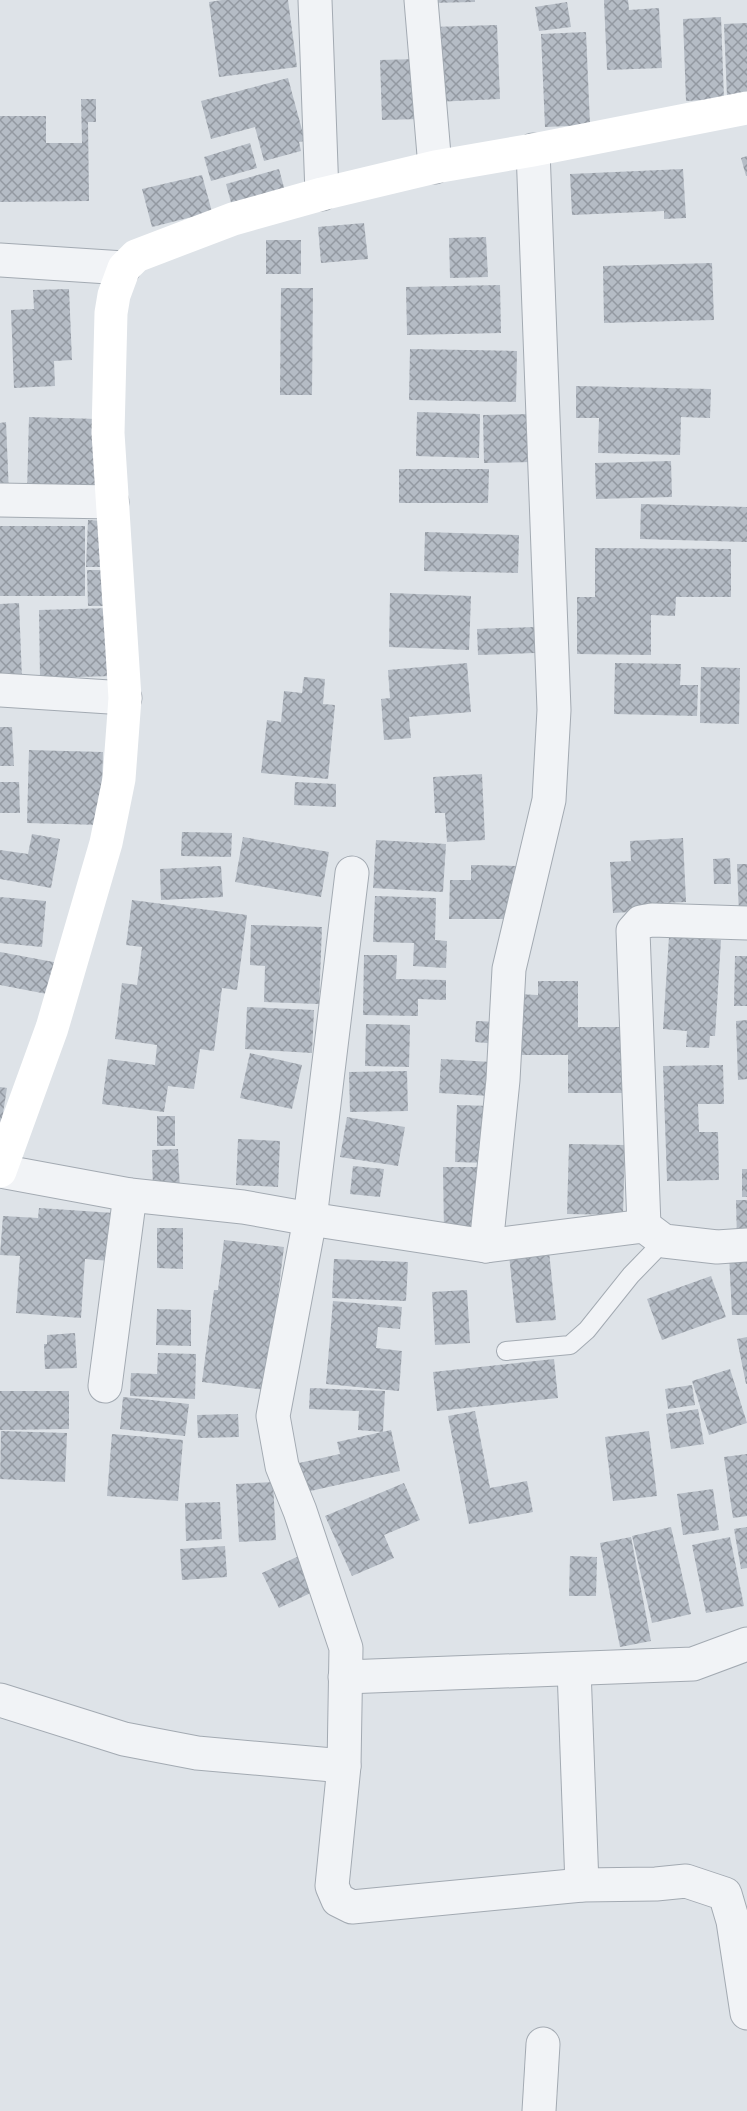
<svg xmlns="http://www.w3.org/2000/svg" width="747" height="2111" viewBox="0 0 747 2111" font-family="'PT Sans',sans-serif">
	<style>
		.building { fill: url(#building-cross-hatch) }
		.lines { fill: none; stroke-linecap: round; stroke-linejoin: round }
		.lane-casing { stroke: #a3aab2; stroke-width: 20 }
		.street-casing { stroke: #a3aab2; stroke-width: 35 }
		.lane { stroke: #f1f3f6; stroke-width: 18 }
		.street { stroke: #f1f3f6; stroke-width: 33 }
		.secondary { stroke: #fff; stroke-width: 33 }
	</style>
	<defs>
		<pattern id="building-cross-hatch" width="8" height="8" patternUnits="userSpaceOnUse" patternTransform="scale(1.5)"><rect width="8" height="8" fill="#b5bcc5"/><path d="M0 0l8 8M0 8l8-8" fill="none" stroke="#9399a1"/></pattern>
	</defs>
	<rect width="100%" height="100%" fill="#dee3e8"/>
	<g class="building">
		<polygon points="222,0 288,0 297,67 219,77 209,2"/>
		<polygon points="428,0 475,0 475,2 428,3"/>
		<polygon points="604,0 628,0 629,10 659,8 662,68 607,70"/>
		<polygon points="567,2 571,27 539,31 535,7"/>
		<polygon points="721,17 724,99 686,101 683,19"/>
		<polygon points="747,23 747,97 727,97 724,24"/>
		<polygon points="497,25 500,99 435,102 432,27"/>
		<polygon points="586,32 590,125 545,127 541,34"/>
		<polygon points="419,59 421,119 382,120 380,60"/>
		<polygon points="288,78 305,141 299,142 301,151 264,161 255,127 211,139 201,101"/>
		<polygon points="81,99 96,99 96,122 88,122 89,201 0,202 0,116 46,116 46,143 82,143"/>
		<polygon points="250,143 257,168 211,181 204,157"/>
		<polygon points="747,156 747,176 746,176 741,158"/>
		<polygon points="279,169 286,195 233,210 226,184"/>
		<polygon points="683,169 686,218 664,219 664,211 572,215 570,174"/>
		<polygon points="202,175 212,212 152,227 142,189"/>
		<polygon points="364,223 368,259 321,263 318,227"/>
		<polygon points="486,237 488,277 450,278 449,238"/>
		<rect x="266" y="240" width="35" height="34"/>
		<polygon points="712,263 714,320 604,323 603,266"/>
		<polygon points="500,285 501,333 407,335 406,287"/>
		<polygon points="281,288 313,288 312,395 280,395"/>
		<polygon points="69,289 72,360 54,361 55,386 14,388 11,310 34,309 33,290"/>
		<polygon points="410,349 517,351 516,402 409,400"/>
		<polygon points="576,386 711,389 710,418 681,417 680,455 598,453 599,418 576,418"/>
		<polygon points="417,412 480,414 479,458 416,456"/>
		<polygon points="532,414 533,462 484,463 483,415"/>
		<polygon points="29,417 98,419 96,494 27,492"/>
		<polygon points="6,422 9,495 0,495 0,423"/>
		<polygon points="671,461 672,497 596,499 595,463"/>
		<polygon points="399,469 489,469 488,503 399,503"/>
		<polygon points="641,504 747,507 747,542 640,539"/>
		<polygon points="88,520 106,521 105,567 86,567"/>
		<rect x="0" y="526" width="85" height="70"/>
		<polygon points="425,532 519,535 518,573 424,571"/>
		<polygon points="595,548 731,549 731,597 676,597 675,616 651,615 651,655 577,654 577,597 595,597"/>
		<polygon points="87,570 110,570 111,606 88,606"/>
		<polygon points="390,593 471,596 469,650 389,647"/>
		<polygon points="19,603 22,679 0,679 0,604"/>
		<polygon points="111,608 113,676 40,678 39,610"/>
		<polygon points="534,627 535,653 478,655 477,629"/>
		<polygon points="467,663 471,712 409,717 411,738 384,740 381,699 390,698 388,670"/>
		<polygon points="615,663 681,664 680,685 698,685 697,716 614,714"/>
		<polygon points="701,667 740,668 739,724 700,723"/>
		<polygon points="304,677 325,679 323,704 335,705 328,779 261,773 267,720 281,722 284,691 302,693"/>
		<polygon points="0,727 12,727 14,766 0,766"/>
		<polygon points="29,750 103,752 101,825 27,823"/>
		<polygon points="482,774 485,840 447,842 445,813 435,813 433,777"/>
		<polygon points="0,782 19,782 20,813 0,813"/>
		<polygon points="295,782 336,784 336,807 294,805"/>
		<polygon points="182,832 232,833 231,857 181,856"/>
		<polygon points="32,834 60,839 51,888 0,879 0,850 28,854"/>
		<polygon points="243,837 329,852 321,897 235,882"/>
		<polygon points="683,838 686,902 663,903 663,910 613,913 610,862 631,861 630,841"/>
		<polygon points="376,840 446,844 443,892 373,888"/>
		<polygon points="730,858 731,884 714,884 713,859"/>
		<polygon points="737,864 747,864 747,915 739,915"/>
		<polygon points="471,865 517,866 517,919 449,919 450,880 471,880"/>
		<polygon points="221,866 223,897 161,900 160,869"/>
		<polygon points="375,896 436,898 435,940 447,941 446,968 413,966 414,943 373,942"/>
		<polygon points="0,897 46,901 42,947 0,943"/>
		<polygon points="132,900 247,915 237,990 222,988 214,1051 200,1049 194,1089 168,1086 164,1112 102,1104 108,1059 155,1065 157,1045 115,1039 122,983 137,985 142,947 126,945"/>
		<polygon points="251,925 322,927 319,1004 264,1002 265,966 250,965"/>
		<polygon points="669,937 721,940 715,1036 710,1036 709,1048 686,1047 687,1031 663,1029"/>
		<polygon points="0,952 59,963 52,995 0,985"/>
		<polygon points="364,955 397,955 396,979 446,980 446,1000 418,999 418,1016 363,1015"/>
		<polygon points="735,956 747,956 747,1006 734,1006"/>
		<polygon points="538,981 578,981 578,1027 623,1027 623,1093 568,1093 568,1055 517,1055 515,994 538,995"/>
		<polygon points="247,1007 314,1010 312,1053 245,1049"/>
		<polygon points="747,1020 747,1079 738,1080 736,1021"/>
		<polygon points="476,1021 500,1022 498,1044 475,1042"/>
		<polygon points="366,1024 410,1025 409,1067 365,1066"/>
		<polygon points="250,1053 302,1065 292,1109 240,1098"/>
		<polygon points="441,1059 491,1062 489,1096 439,1093"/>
		<polygon points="723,1065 724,1104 698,1104 699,1132 718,1132 719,1180 667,1181 663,1066"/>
		<polygon points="407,1071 408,1111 350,1112 349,1072"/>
		<polygon points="0,1087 7,1088 1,1126 0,1126"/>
		<polygon points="457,1105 490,1106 488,1163 455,1162"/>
		<rect x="157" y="1116" width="18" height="30"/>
		<polygon points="347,1117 405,1127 398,1166 340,1157"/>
		<polygon points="238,1139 280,1141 278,1187 236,1185"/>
		<polygon points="569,1144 625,1145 623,1215 567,1214"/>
		<polygon points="178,1149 180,1191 153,1192 152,1150"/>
		<polygon points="353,1166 384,1169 380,1197 350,1194"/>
		<polygon points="443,1167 485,1167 486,1233 444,1233"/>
		<rect x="742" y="1169" width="5" height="28"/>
		<polygon points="736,1200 747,1200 747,1240 737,1241"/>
		<polygon points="39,1208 114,1213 110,1261 85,1259 81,1318 16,1313 20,1256 0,1255 3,1216 38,1218"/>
		<polygon points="157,1228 183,1228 183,1269 157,1268"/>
		<polygon points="224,1240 284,1247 266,1390 202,1382 214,1290 218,1290"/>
		<polygon points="548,1241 556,1320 516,1323 508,1245"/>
		<polygon points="747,1253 747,1315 732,1315 729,1254"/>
		<polygon points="334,1259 408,1262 406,1301 332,1298"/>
		<polygon points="711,1276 726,1317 662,1340 647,1299"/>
		<polygon points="467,1290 470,1343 435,1345 432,1292"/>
		<polygon points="333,1301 402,1307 400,1329 378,1327 376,1348 402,1351 399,1391 326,1384"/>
		<polygon points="157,1309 191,1310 191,1346 156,1345"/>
		<polygon points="75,1333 77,1368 45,1369 44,1344 47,1344 47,1335"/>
		<polygon points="747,1337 747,1384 746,1384 737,1339"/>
		<polygon points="158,1353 196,1354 195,1399 130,1396 131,1373 157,1374"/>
		<polygon points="554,1359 558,1398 437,1411 433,1372"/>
		<polygon points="730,1369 747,1423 709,1435 692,1381"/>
		<polygon points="692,1385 695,1405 668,1409 665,1389"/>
		<polygon points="310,1388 385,1391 383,1432 358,1430 359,1411 309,1409"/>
		<polygon points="0,1391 69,1391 69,1429 0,1430"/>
		<polygon points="123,1397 189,1404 185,1436 120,1429"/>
		<polygon points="698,1409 704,1444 671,1449 666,1414"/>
		<polygon points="475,1411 490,1488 527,1481 533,1512 469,1524 448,1416"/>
		<polygon points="238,1414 239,1437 198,1438 197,1415"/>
		<polygon points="391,1430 400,1471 306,1492 299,1463 340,1454 337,1442"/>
		<polygon points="1,1431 67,1433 65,1482 0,1479"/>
		<polygon points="649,1431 657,1496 613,1501 605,1437"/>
		<polygon points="112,1434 183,1440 178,1501 107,1496"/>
		<polygon points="747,1454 747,1516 733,1518 724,1457"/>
		<polygon points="273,1482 276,1540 239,1542 236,1484"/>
		<polygon points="404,1483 420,1520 384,1535 394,1558 352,1576 325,1516"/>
		<polygon points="713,1489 719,1530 683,1535 677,1494"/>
		<polygon points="220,1502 222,1539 186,1541 185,1503"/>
		<polygon points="671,1527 691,1614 652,1623 632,1536"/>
		<polygon points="747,1527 747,1568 741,1569 734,1529"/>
		<polygon points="631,1537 651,1641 620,1647 600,1543"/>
		<polygon points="730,1537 744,1606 706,1613 692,1545"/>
		<polygon points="225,1546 227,1577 182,1580 180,1549"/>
		<polygon points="301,1555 317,1590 279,1608 262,1573"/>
		<polygon points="570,1556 597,1557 596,1596 569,1596"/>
	</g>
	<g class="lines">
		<defs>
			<polyline id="lane" points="506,1351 570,1345 587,1330 631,1275 664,1241"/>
			<g id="street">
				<polyline points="315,0 322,194"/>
				<polyline points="421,0 435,167"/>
				<polyline points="0,260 124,268"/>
				<polyline points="0,500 112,502"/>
				<polyline points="0,690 125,698"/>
				<polyline points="352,873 310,1219 273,1416 282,1466 300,1511 346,1648 344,1766 332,1886 338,1900 352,1907 582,1885 656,1884 686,1881 725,1894 733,1921 747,2013"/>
				<polyline points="0,1171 130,1195 243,1207 310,1219 486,1246 644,1226 664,1241 717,1247 747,1245"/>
				<polyline points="644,1226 633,931 641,922 652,920 747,923"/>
				<polyline points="486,1246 503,1080 509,969 549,800 554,710 533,150"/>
				<polyline points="105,1386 130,1195"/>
				<polyline points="574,1669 582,1885"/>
				<polyline points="345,1677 693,1664 747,1644"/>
				<polyline points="0,1700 124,1739 197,1753 344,1766"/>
				<polyline points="539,2111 543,2044"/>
			</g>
		</defs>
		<use href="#lane" class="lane-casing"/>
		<use href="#street" class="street-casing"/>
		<use href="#lane" class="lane"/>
		<use href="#street" class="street"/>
		<polyline class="secondary" points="0,1171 52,1028 106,843 119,779 125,698 108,433 111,313 114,295 124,268 136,256 233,219 322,194 435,167 533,150 747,108"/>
	</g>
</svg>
